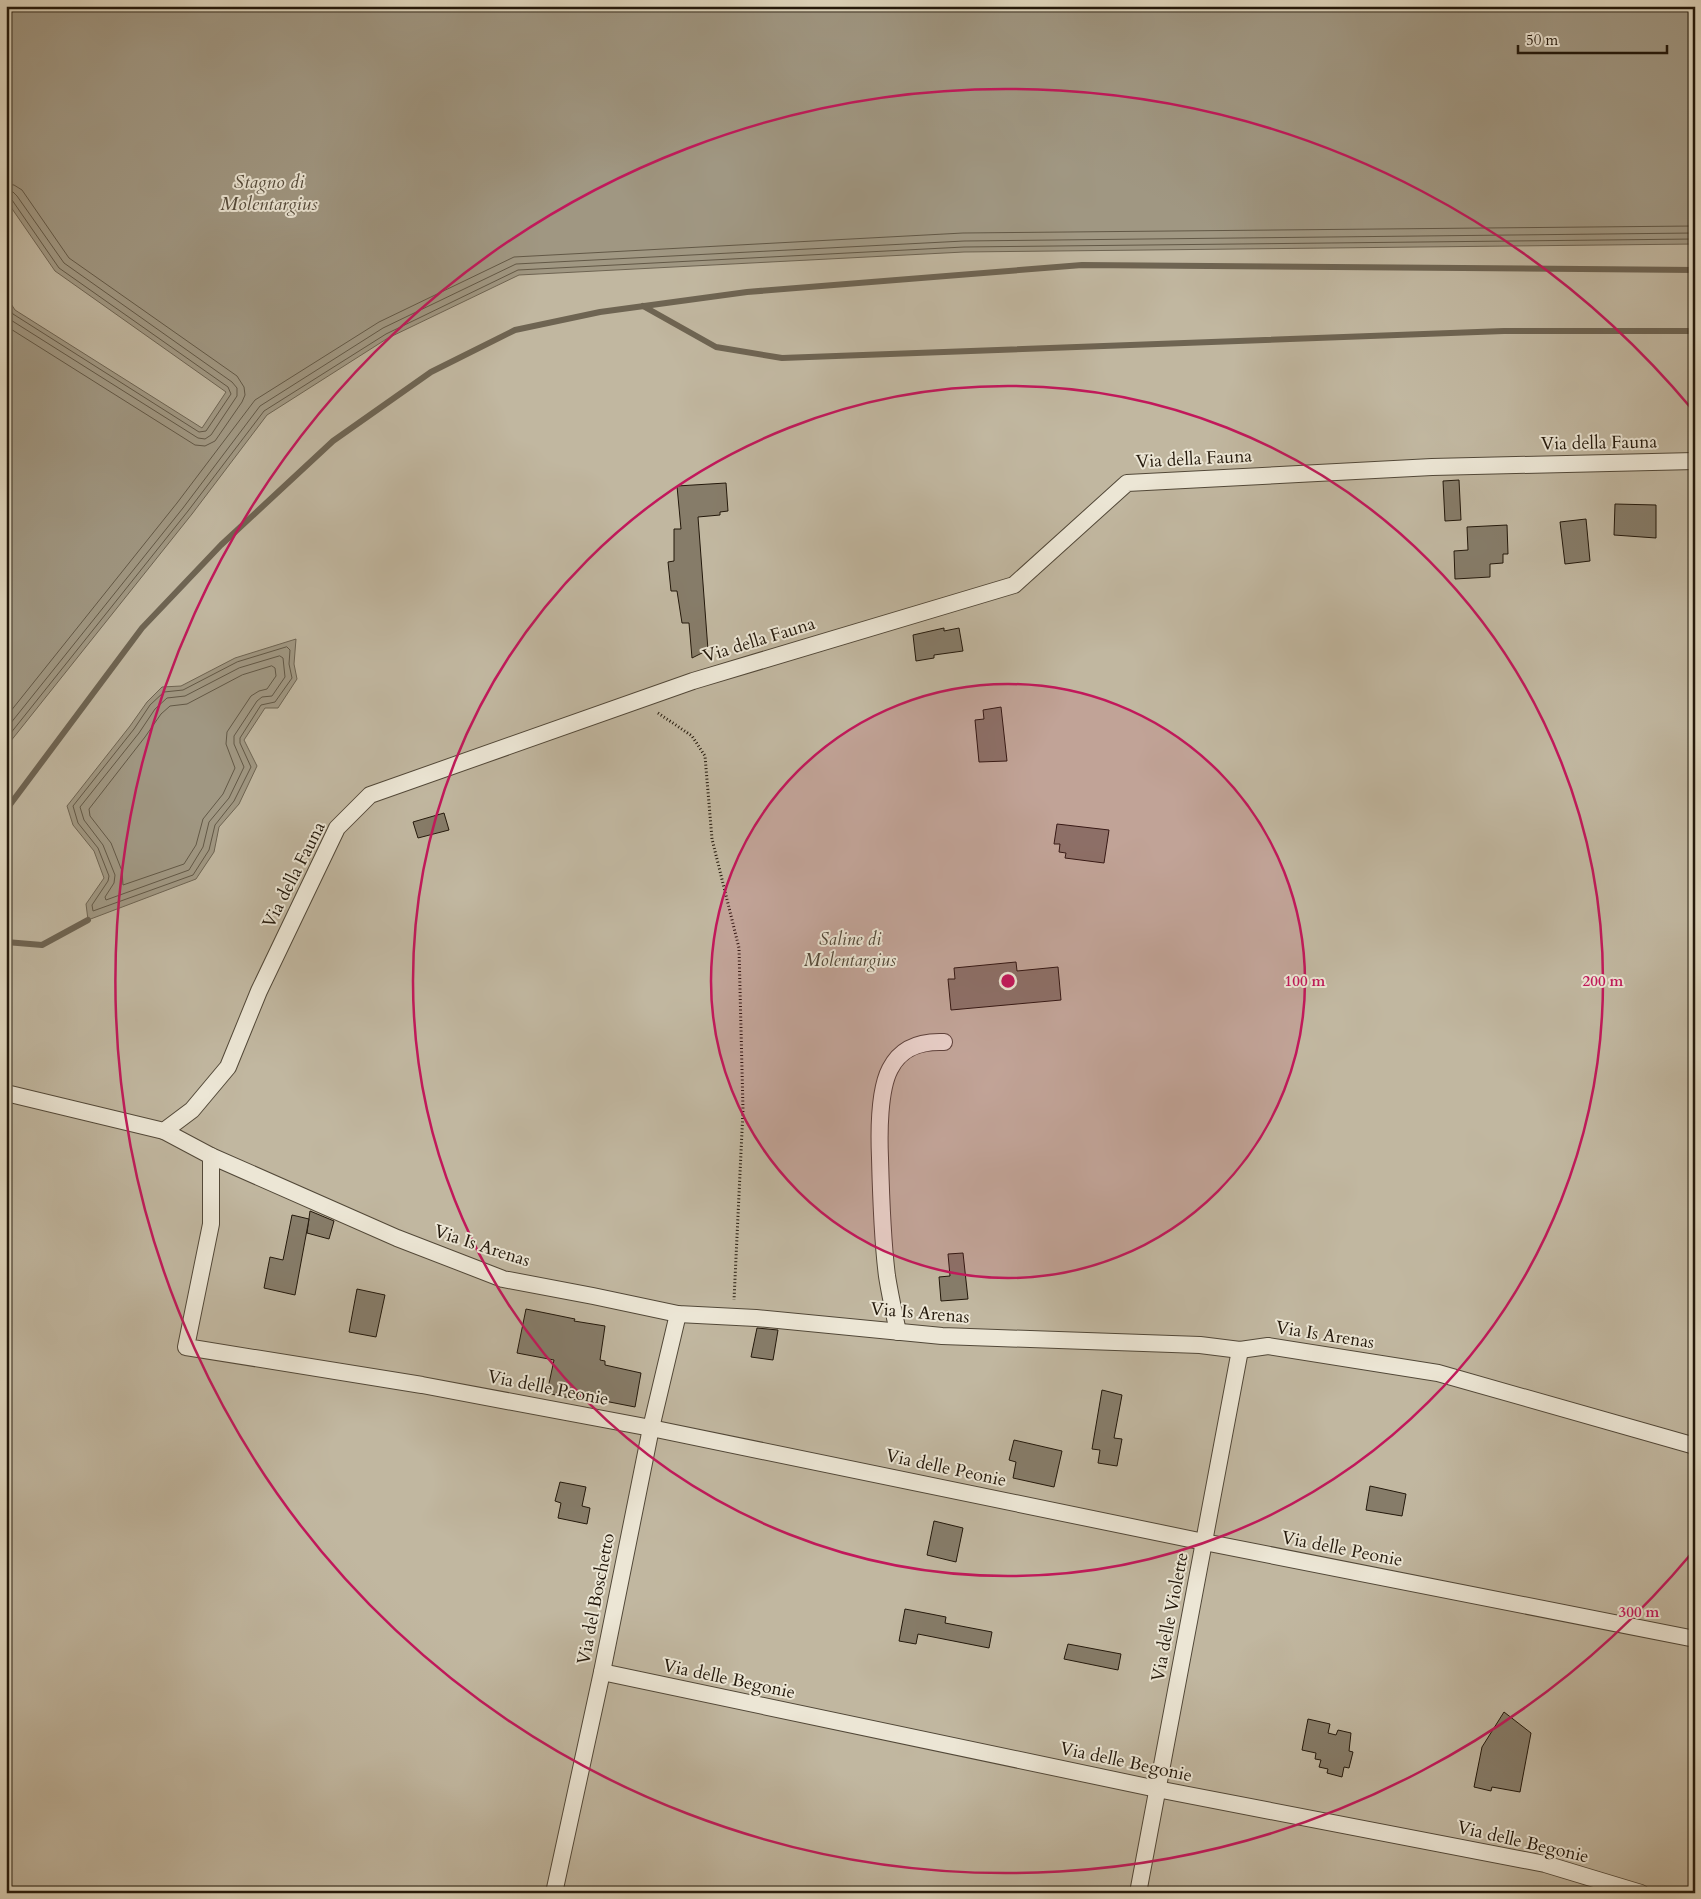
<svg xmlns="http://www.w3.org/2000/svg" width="1701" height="1899" viewBox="0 0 1701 1899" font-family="Cardo,serif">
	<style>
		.green { fill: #c1b7a0; stroke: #726856 }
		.water { fill: #a09782; stroke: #6e6452 }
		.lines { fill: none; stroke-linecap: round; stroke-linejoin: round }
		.shore { stroke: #625846; stroke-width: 1 }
		.stream { stroke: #6e6452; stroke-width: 6 }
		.building { fill: #867c69; stroke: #23180b }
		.minor-casing { stroke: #524838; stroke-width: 18 }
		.path { stroke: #23180b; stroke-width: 3; stroke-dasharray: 1 2.5; stroke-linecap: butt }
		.minor { stroke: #ece6d5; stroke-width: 16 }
		.ring { fill: none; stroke: #c2185b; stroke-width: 2.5 }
		.labels { text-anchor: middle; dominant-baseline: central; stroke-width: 4; stroke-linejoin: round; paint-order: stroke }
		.street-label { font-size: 18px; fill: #23180b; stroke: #ece6d5 }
		.park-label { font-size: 18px; font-style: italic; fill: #524838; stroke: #ece6d5 }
		.water-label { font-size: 19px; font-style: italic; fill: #554b3b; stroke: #ece6d5 }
		.centre { fill: #c2185b; stroke: #ece6d5; stroke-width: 2.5 }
		.ring-label { font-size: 15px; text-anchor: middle; font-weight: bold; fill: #c2185b; stroke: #ece6d5; stroke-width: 4; stroke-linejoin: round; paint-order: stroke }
	</style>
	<rect width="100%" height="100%" fill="#e1d8bf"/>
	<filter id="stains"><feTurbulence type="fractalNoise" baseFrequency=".004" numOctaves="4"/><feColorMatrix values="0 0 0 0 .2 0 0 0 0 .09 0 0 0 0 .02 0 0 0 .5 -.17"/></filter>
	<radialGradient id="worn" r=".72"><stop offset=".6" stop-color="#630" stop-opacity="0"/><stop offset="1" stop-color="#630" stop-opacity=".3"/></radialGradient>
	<rect class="green" x="6" y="6" width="1689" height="1887"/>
	<g class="water">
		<polygon points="6,6 1695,6 1695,244 964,252 519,275 388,338 267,415 192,514 6,747 6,296 15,310 202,428 226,392 55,271 6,200"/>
		<polygon points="296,639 294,664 297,679 278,708 265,708 244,740 257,766 239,804 219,827 214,852 196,879 88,920 86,904 104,878 94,851 73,825 67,806 130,726 147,702 162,687 181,686 235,658"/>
	</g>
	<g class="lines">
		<g class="shore">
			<polyline points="6,184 14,185 22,190 69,258 237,376 244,387 245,395 242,402 215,441 205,446 195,445 6,326"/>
			<polyline points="6,191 13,192 17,196 64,263 232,382 237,388 237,396 211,435 205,439 198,438 6,317"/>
			<polyline points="6,198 12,200 59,268 228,387 231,394 206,431 199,432 13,314 6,305"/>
			<polygon points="287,647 290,650 289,664 292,678 275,702 261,705 240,738 240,743 251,767 234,801 215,825 209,850 193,875 93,911 92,905 108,881 109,876 98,848 78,823 73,806 134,729 150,705 164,692 183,690 237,662"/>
			<polygon points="280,656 283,658 285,677 272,696 262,697 257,701 234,736 234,744 244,767 229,798 209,822 203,847 189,870 106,900 105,897 114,883 115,875 103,845 84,820 80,807 139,733 155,709 167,698 185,696 239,668"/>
			<polygon points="272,666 275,668 276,676 267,689 259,691 251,696 227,732 226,744 235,768 223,794 203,819 196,845 184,864 123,885 122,871 111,843 90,816 89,809 145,737 161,714 170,706 187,704 242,675"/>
			<polyline points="6,717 177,503 255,400 379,322 514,257 963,233 1695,226"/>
			<polyline points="6,729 183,508 260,406 383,328 516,264 964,241 1695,233"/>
			<polyline points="6,739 188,511 264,411 386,334 518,270 964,247 1695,239"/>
		</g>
		<g class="stream">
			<polyline points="643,306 716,347 782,358 1504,331 1695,331"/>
			<polyline points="6,810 142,628 221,545 333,441 431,372 515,330 600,312 747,292 1082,265 1695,270"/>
			<polyline points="6,942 42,945 88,920"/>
		</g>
	</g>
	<g class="building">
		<polygon points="1459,480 1461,520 1445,521 1443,481"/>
		<polygon points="726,483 728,511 720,512 720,515 698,517 708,650 692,658 689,623 682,623 677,591 671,591 668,562 674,561 674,529 681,529 677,486"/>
		<polygon points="1615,504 1656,505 1656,538 1614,535"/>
		<polygon points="1586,519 1590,561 1565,564 1560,522"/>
		<polygon points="1507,525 1508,554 1503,554 1503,563 1490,564 1490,577 1455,579 1454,551 1468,550 1467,527"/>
		<polygon points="944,628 944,631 959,628 963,651 934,655 934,658 916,661 913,635"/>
		<polygon points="1001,707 1007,761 979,762 975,720 984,719 983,710"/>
		<polygon points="444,813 449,830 418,838 413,822"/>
		<polygon points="1057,824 1109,830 1104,863 1065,858 1066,853 1059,852 1060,844 1054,844"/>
		<polygon points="1016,962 1017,971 1058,967 1061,1000 951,1010 948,979 955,979 954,968"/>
		<polygon points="310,1211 334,1221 329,1239 307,1233"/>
		<polygon points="292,1215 309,1219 295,1295 264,1288 270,1257 283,1260"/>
		<polygon points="963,1253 968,1299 941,1301 939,1277 950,1276 948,1254"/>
		<polygon points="357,1289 385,1295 376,1337 349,1332"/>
		<polygon points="526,1309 575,1319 574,1321 605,1326 600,1360 605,1361 605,1365 641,1373 635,1407 579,1396 578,1400 547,1393 554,1360 517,1353"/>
		<polygon points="757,1328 778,1330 773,1360 751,1357"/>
		<polygon points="1102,1390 1122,1395 1114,1438 1122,1439 1117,1466 1098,1463 1100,1450 1092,1449"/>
		<polygon points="1014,1440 1062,1451 1054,1487 1013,1478 1016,1462 1009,1460"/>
		<polygon points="560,1482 586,1487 582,1506 590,1508 587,1524 558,1518 561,1503 555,1501"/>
		<polygon points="1370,1486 1406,1494 1402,1516 1366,1510"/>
		<polygon points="934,1521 963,1528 956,1562 927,1555"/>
		<polygon points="905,1609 946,1617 945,1623 992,1632 989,1648 918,1634 916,1644 899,1641"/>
		<polygon points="1068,1644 1121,1654 1118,1670 1064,1659"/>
		<polygon points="1504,1712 1531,1733 1520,1792 1492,1787 1491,1791 1474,1787 1482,1747"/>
		<polygon points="1308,1719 1330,1724 1328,1733 1336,1735 1338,1730 1351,1733 1349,1751 1353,1752 1349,1768 1344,1767 1342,1777 1327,1773 1328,1769 1319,1767 1321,1760 1315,1759 1316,1753 1302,1750"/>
	</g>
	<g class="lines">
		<defs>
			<g id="minor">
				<polyline points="6,1093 164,1131 192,1110 228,1067 259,991 337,828 370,795 693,681 1014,585 1127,483 1432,467 1695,461"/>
				<polyline points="164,1131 211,1156 397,1238 503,1279 593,1296 678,1314 756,1318 942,1336 1200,1345 1240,1350 1268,1346 1438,1373 1695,1446"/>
				<polyline points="211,1156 211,1224 186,1347 422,1385 651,1428 1204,1542 1695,1639"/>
				<path d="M898 1332C894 1313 890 1295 887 1276 882 1237 881 1197 880 1158 879 1134 879 1090 890 1069 901 1047 921 1041 944 1042"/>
				<polyline points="602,1672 1157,1789 1545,1864 1641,1893"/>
				<polyline points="554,1893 602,1672 651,1428 678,1314"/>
				<polyline points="1138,1893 1240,1350"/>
			</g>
		</defs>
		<use href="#minor" class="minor-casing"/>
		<polyline class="path" points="658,713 692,736 705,756 712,839 739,948 743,1110 734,1300"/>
		<use href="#minor" class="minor"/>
	</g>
	<circle cx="1008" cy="981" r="297" fill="#c2185b" fill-opacity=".12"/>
	<g class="ring">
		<circle cx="1008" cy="981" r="297"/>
		<circle cx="1008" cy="981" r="595"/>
		<path d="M1691 1554A892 892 0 1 1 1691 408"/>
	</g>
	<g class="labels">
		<g class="street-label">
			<text transform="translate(1599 443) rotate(-1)">Via della Fauna</text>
			<text transform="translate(1194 459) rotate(-3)">Via della Fauna</text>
			<text transform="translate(759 640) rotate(-17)">Via della Fauna</text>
			<text transform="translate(294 875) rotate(-63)">Via della Fauna</text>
			<text transform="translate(482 1246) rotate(18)">Via Is Arenas</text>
			<text transform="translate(920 1313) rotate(5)">Via Is Arenas</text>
			<text transform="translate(1325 1335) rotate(9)">Via Is Arenas</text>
			<text transform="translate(548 1388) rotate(11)">Via delle Peonie</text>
			<text transform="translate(946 1468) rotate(12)">Via delle Peonie</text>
			<text transform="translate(1342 1549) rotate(11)">Via delle Peonie</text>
			<text transform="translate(596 1599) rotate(-79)">Via del Boschetto</text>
			<text transform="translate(1170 1617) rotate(-79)">Via delle Violette</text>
			<text transform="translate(729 1679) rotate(12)">Via delle Begonie</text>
			<text transform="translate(1126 1762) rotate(12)">Via delle Begonie</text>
			<text transform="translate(1523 1842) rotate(13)">Via delle Begonie</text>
		</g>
		<g class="park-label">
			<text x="850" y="939">Saline di<tspan x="850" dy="21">Molentargius</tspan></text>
		</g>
		<g class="water-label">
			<text x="269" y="182">Stagno di<tspan x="269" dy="22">Molentargius</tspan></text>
		</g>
	</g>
	<circle cx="1008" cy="981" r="8" class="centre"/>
	<g class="ring-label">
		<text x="1305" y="986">100 m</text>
		<text x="1603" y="986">200 m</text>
		<text x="1639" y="1617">300 m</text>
	</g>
	<rect width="1701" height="1899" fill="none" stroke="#e1d8bf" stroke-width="25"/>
	<rect x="8" y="8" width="1686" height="1884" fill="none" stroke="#23180b" stroke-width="2.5"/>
	<rect x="12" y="12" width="1676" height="1874" fill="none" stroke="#23180b"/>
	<path d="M1518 45v8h149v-8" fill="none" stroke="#23180b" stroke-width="2.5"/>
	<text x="1526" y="45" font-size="15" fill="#23180b" stroke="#ece6d5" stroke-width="4" paint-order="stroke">50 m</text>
	<rect width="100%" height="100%" filter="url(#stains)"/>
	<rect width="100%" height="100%" fill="url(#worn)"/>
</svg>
